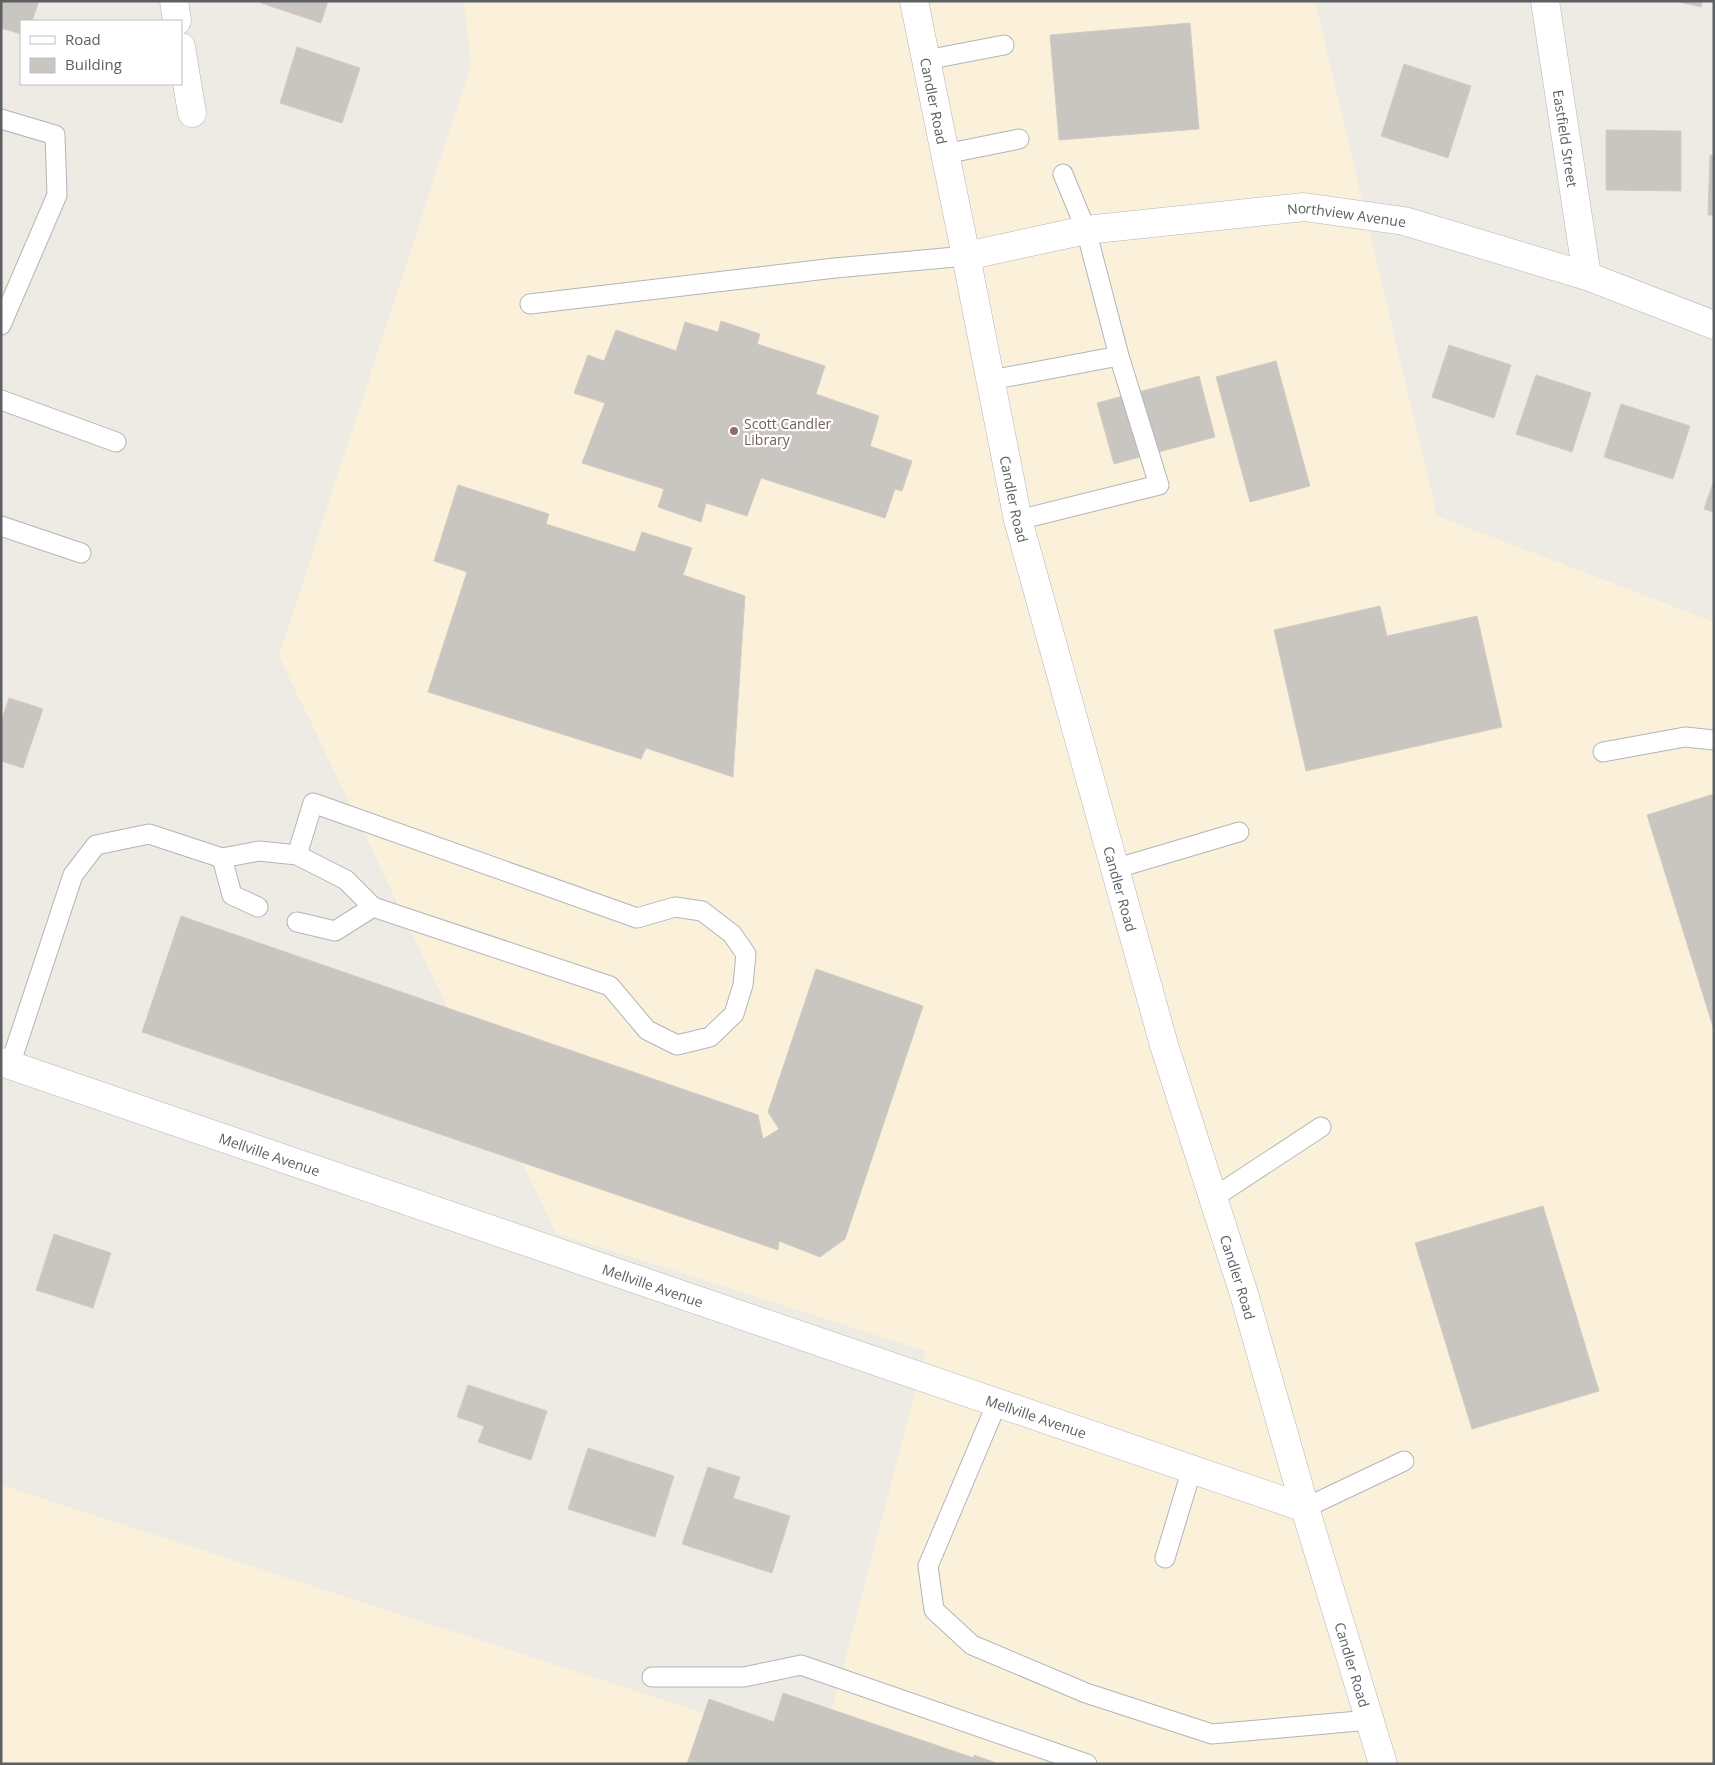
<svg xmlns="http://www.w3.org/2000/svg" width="1715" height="1765" viewBox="0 0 1715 1765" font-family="'Open Sans',sans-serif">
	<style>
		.commercial { fill: #fbf1db }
		.building { fill: #c9c5c1; stroke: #d2ccc3 }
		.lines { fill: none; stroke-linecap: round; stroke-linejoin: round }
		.lane-casing { stroke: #b1b5b8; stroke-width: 21 }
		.street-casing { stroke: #b1b5b8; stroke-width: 29 }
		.secondary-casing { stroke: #b1b4b8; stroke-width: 29 }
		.lane { stroke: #fff; stroke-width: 19 }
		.street { stroke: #fff; stroke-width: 28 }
		.secondary { stroke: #fff; stroke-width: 28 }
		.education-dot { fill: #8d6e63; stroke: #fff; stroke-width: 2 }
		.labels { text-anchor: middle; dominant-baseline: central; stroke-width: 4.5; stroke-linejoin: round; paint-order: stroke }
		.street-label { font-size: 14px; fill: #5c6063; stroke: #fff }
		.education-label { font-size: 14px; fill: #785e54; stroke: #fff; text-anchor: start }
	</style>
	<rect width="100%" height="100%" fill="#edebe4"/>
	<polygon class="commercial" points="464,1 1315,1 1437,516 1714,622 1714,1764 1,1764 1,1485 821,1751 926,1351 556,1233 279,656 471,65"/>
	<g class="building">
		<polygon points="1,1 39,1 32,21 21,21 21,34 1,28"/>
		<polygon points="262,1 328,1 321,23 261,3"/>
		<polygon points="1675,1 1702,1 1701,7"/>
		<polygon points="1190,23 1199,129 1059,140 1050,35"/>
		<polygon points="297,47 360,68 342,123 280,103"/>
		<polygon points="1404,64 1471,86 1448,158 1381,136"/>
		<polygon points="1606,130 1681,131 1681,191 1606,190"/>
		<polygon points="1710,155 1714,155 1714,215 1708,215"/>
		<polygon points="721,321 760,334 757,344 825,366 816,394 879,416 870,446 912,461 902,491 895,489 885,518 761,478 747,516 706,503 701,522 658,507 664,489 582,463 605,403 574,393 588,355 604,361 616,330 676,351 685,322 718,332"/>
		<polygon points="1449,345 1511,365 1494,418 1432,397"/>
		<polygon points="1276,361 1310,486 1250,502 1216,377"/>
		<polygon points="1536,375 1591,393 1572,452 1516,434"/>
		<polygon points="1199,376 1215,437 1114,464 1097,403"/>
		<polygon points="1621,404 1690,426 1673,479 1604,457"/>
		<polygon points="1714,480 1714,512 1704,509"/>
		<polygon points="458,485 549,514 546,524 635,552 642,532 692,548 683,575 745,596 733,777 646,748 641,759 428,692 467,572 434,561"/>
		<polygon points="1380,606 1387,636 1477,616 1502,727 1306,771 1274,630"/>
		<polygon points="9,698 43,709 23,768 1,761 1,722"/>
		<polygon points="1714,794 1714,1030 1647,815"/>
		<polygon points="181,916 758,1115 763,1139 779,1129 768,1112 816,969 923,1006 845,1239 820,1257 779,1241 778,1250 142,1032"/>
		<polygon points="1543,1206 1599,1391 1472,1429 1415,1243"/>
		<polygon points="54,1234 111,1253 93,1308 36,1290"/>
		<polygon points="468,1385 547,1411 531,1460 478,1442 484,1426 457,1417"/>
		<polygon points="588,1448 674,1476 655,1537 568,1509"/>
		<polygon points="708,1467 740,1477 733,1498 790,1516 772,1573 682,1544"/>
		<polygon points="783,1693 974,1758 974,1755 999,1764 687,1764 709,1699 774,1722"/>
	</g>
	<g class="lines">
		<defs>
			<g id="lane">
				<polyline points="926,60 1004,45"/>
				<polyline points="1,119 55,135 57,195 1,325"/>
				<polyline points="945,154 1019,139"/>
				<polyline points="530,304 835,268 966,256"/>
				<polyline points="991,380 1119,356"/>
				<polyline points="1,400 116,442"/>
				<polyline points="1018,520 1159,485 1119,356 1086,230 1063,174"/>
				<polyline points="1,526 81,553"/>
				<polyline points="1603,752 1685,737 1714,740"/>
				<polyline points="222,858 232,895 258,907"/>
				<polyline points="1114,869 1239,832"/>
				<polyline points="297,922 335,931 373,907"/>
				<polyline points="10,1065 73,875 96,845 149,834 222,858 259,851 297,855 346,880 373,907 610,986 647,1030 677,1045 710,1037 734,1014 743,985 746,954 732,934 702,911 675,907 637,918 313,803 297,855"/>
				<polyline points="1213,1198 1321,1127"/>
				<polyline points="997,1403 928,1566 934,1610 972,1645 1086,1693 1212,1734 1370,1720"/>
				<polyline points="1305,1508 1404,1461"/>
				<polyline points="1165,1558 1192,1469"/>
				<polyline points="652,1677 744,1677 801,1665 1087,1764"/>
			</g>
			<g id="street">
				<polyline points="174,1 177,21"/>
				<path id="s1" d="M1545 1 1587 276"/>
				<polyline points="181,47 192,113"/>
				<path id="s2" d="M966 256 1086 230 1304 207 1404 221 1587 276 1714 325"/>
				<path id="s3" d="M1 1062 1305 1508"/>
			</g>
			<g id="secondary">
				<path id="s4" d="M914 1 966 256 1018 520 1164 1045 1244 1294 1305 1508 1383 1764"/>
			</g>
		</defs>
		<use href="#lane" class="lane-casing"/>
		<use href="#street" class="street-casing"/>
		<use href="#secondary" class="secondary-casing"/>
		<use href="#lane" class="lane"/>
		<use href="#street" class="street"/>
		<use href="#secondary" class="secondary"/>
	</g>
	<circle class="education-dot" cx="734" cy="431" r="5"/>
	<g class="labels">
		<g class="street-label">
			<text stroke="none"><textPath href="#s4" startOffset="102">Candler Road</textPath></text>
			<text stroke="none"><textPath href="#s1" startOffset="139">Eastfield Street</textPath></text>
			<text stroke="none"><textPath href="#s2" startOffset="385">Northview Avenue</textPath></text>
			<text stroke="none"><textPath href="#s4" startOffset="508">Candler Road</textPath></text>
			<text stroke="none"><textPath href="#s4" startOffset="912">Candler Road</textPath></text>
			<text stroke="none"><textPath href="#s3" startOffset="284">Mellville Avenue</textPath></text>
			<text stroke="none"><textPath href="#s4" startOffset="1318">Candler Road</textPath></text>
			<text stroke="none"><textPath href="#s3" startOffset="689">Mellville Avenue</textPath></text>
			<text stroke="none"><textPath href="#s3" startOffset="1094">Mellville Avenue</textPath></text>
			<text stroke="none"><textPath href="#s4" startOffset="1722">Candler Road</textPath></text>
		</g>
		<g class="education-label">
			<text x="744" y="423">Scott Candler<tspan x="744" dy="16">Library</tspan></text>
		</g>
	</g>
	<rect width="1715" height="1765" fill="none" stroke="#5c6063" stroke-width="5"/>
	<rect x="20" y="20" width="162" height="65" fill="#ffffff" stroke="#bebfc1"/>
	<rect x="30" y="36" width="25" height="8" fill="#ffffff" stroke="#bebfc1"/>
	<text x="65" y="45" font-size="15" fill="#5c6063">Road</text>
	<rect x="30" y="58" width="25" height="15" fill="#c9c5c1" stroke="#bebfc1"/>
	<text x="65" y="70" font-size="15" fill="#5c6063">Building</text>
</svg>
